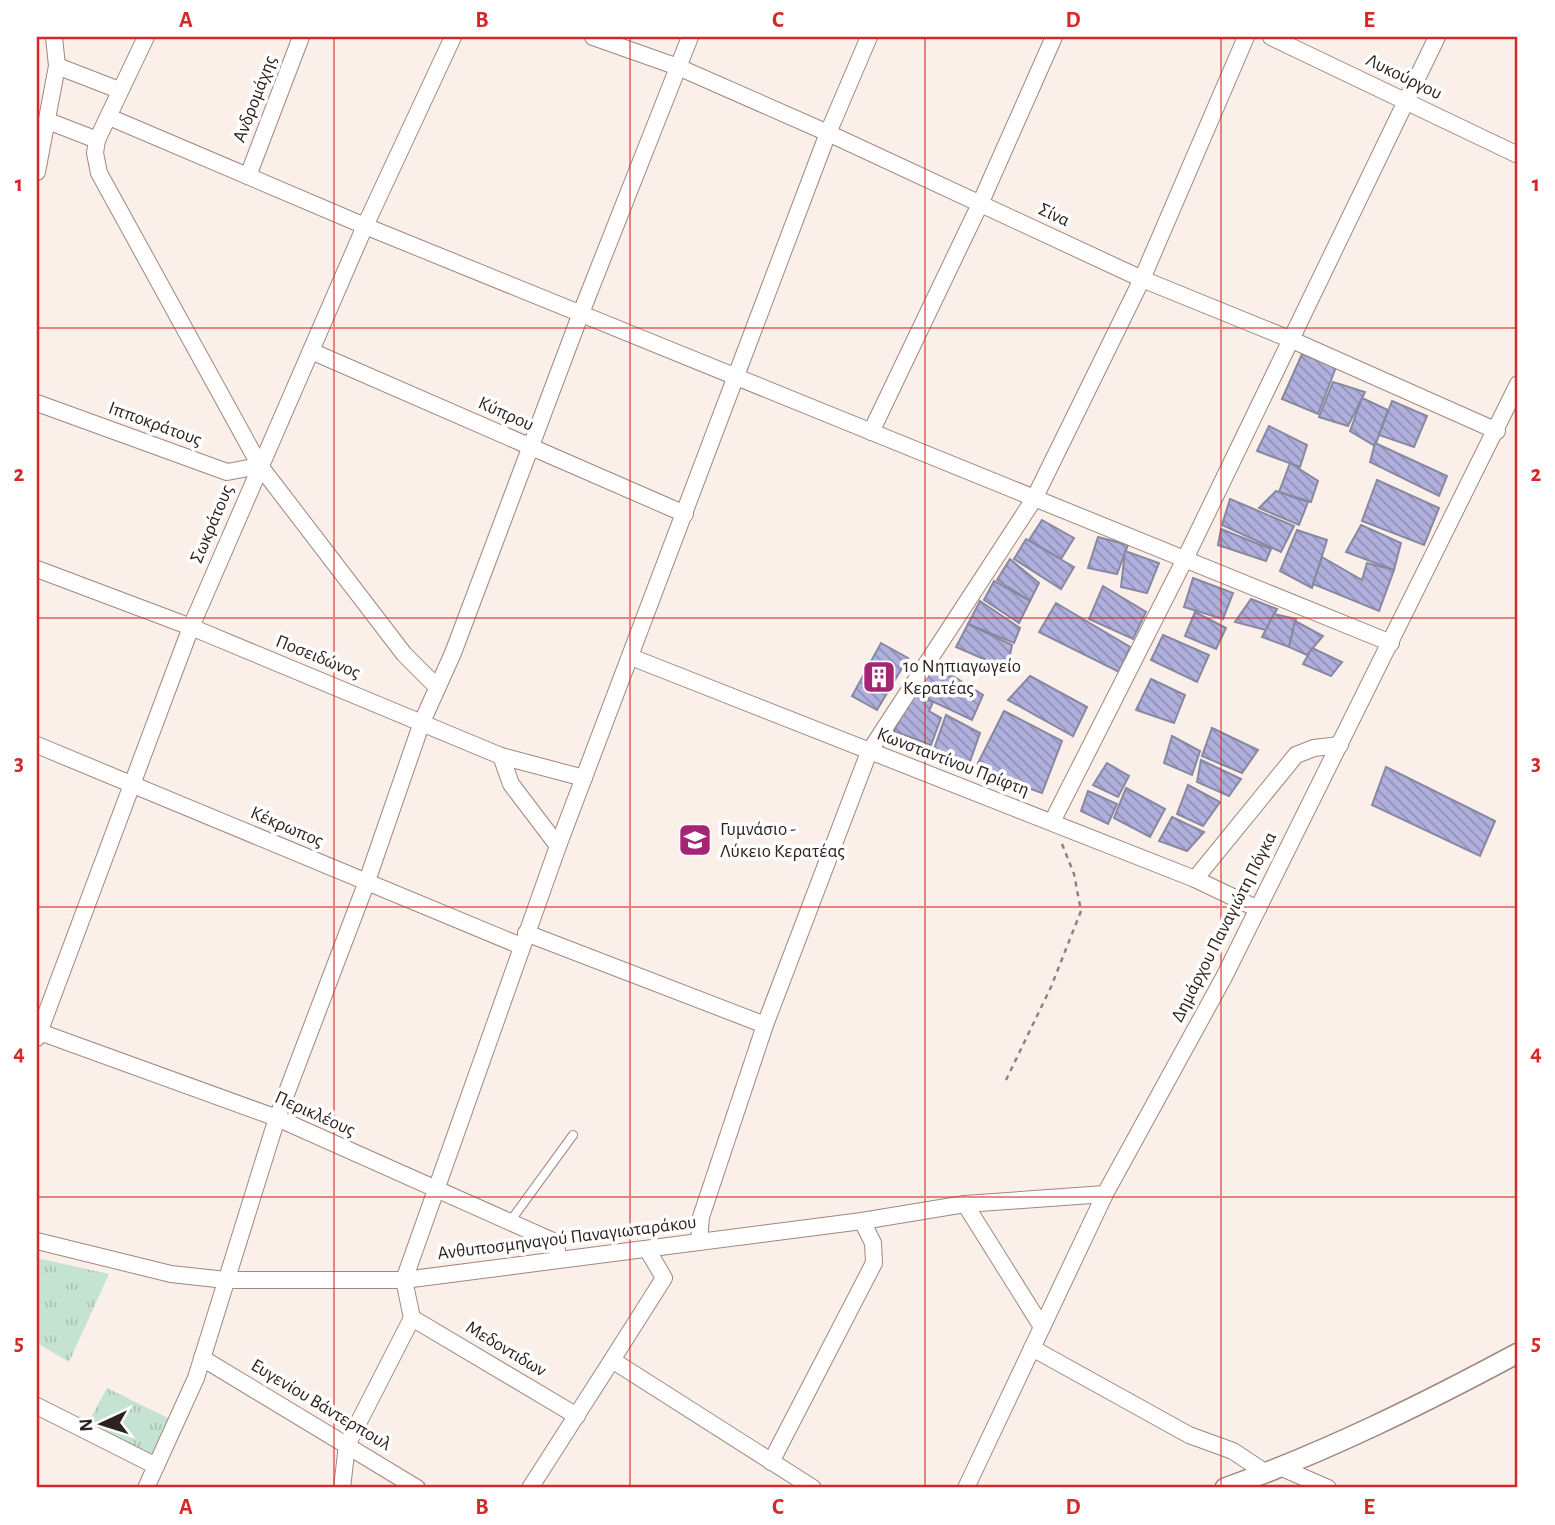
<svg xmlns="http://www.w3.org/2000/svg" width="1555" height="1525" viewBox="0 0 1555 1525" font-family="'Alegreya Sans',sans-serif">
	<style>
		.grass { fill: url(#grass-tufts) }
		.building { fill: url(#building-back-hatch); stroke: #8888a1; stroke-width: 2 }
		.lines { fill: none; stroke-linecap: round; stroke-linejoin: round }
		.service-casing { stroke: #a2877c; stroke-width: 10 }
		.minor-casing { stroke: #a2877c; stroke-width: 18 }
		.tertiary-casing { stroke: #a2877c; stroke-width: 22 }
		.path { stroke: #8e837e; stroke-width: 2.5; stroke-dasharray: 5 5; stroke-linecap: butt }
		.service { stroke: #fff; stroke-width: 8 }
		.minor { stroke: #fff; stroke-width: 16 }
		.tertiary { stroke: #fff; stroke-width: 19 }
		.grid { fill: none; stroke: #d62828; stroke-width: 2; stroke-opacity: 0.55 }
		.labels { text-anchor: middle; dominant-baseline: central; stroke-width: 7; stroke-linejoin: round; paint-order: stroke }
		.street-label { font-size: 19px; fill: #2d221e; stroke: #fff }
		.poi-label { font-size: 19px; fill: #2d221e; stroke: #fff; text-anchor: start }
		.neatline { fill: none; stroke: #d62828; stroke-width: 2.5 }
		.grid-label { font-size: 23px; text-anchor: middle; font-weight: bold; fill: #d62828 }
	</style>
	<defs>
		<pattern id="grass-tufts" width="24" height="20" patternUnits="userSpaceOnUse" patternTransform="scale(1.75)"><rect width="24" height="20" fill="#c5e3d2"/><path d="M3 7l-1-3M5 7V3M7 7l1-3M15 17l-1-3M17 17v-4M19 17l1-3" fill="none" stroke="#aac2b4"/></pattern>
		<pattern id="building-back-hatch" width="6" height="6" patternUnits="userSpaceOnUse" patternTransform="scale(1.75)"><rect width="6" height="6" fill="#b0b0de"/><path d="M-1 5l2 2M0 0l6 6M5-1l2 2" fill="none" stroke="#908fb3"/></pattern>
	</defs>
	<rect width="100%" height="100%" fill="#fbefea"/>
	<g class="grass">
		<polygon points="37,1258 109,1274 69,1362 37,1343"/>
		<polygon points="107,1388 172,1420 152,1458 87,1425"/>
	</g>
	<g class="building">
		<polygon points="1302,354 1336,367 1318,414 1282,399"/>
		<polygon points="1333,382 1365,392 1348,426 1319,417"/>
		<polygon points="1362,398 1388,410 1375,446 1350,431"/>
		<polygon points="1392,401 1427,416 1414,447 1379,435"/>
		<polygon points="1269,426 1307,445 1300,467 1257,451"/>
		<polygon points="1375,443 1447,476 1439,496 1370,462"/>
		<polygon points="1290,463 1318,481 1311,502 1279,492"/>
		<polygon points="1377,480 1439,508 1424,545 1362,521"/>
		<polygon points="1276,491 1308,502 1299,525 1259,508"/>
		<polygon points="1230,499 1294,526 1281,552 1222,525"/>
		<polygon points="1042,520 1074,538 1061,559 1029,540"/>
		<polygon points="1361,525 1401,543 1394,570 1346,552"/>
		<polygon points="1221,529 1271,549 1266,561 1218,545"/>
		<polygon points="1297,530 1327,540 1312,588 1280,571"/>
		<polygon points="1098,537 1128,545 1117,574 1088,568"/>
		<polygon points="1026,539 1074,567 1061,589 1014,559"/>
		<polygon points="1125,551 1159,563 1147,593 1121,587"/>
		<polygon points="1322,557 1362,580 1367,563 1394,570 1379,611 1313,584"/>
		<polygon points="1010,559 1039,583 1030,601 997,580"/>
		<polygon points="1193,578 1233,593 1223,619 1184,607"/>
		<polygon points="994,581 1030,601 1019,623 984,600"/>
		<polygon points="1103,586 1146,612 1133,639 1089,619"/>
		<polygon points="1251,599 1277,609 1266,630 1235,622"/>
		<polygon points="980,601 1020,628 1014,643 968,624"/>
		<polygon points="1056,603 1130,647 1119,672 1039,632"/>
		<polygon points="1195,612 1226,628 1216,649 1185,636"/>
		<polygon points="1274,614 1296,619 1289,647 1262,637"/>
		<polygon points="1295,621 1323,636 1307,655 1289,647"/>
		<polygon points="968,624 1012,645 1007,669 956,647"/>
		<polygon points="1163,635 1209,655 1197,682 1151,660"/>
		<polygon points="881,643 908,658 877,710 852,696"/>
		<polygon points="1312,648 1342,662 1331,676 1303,664"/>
		<polygon points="929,661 983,695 972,720 921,696"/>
		<polygon points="1030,676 1087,707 1073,736 1008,700"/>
		<polygon points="1151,679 1185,695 1174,723 1136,710"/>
		<polygon points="913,694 933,702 929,711 941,718 931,745 894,731"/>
		<polygon points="1004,711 1062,741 1042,793 975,769"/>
		<polygon points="946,715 980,733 968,767 933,752"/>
		<polygon points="1212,728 1258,750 1242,773 1202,756"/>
		<polygon points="1172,736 1200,751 1192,775 1164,763"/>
		<polygon points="1201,760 1241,779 1229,796 1197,782"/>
		<polygon points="1107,763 1129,776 1118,797 1093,785"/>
		<polygon points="1386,767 1495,821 1480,856 1372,805"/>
		<polygon points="1188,785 1220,802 1203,826 1177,814"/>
		<polygon points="1126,788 1165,809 1150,837 1114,818"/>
		<polygon points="1088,791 1117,804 1108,824 1081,811"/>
		<polygon points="1172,817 1204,832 1187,851 1159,841"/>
	</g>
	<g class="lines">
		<defs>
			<polyline id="service" points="509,1223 573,1135"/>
			<g id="minor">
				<polyline points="593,37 678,67 828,133 1142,279 1292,340 1497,431"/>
				<polyline points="1271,37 1518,155"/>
				<polyline points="57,66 119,90"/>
				<polyline points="109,117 365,226 1391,643"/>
				<polyline points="48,121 97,140 95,153 99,173 260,466 404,654 436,686"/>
				<polyline points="97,140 146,37"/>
				<polyline points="37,172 57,66 54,37"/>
				<polyline points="248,176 301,37"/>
				<polyline points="311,351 685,514"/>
				<polyline points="37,403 227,472 260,466"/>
				<polyline points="871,432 980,204 1054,37"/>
				<polyline points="37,569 191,627 501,756 584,778"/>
				<polyline points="631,657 1195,879 1258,909"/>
				<polyline points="37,745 521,946"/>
				<polyline points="501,756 511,784 558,846"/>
				<polyline points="1052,822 1185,559 1437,37"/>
				<polyline points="1195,879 1296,755 1314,748 1340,745"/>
				<polyline points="526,933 765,1025"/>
				<polyline points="37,1031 277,1118 555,1242 559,1259"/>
				<polyline points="37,1038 191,627 365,226 453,37"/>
				<polyline points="965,1204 1042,1327"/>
				<polyline points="37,1241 171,1274 226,1280 404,1280 862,1221 965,1204 1105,1194"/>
				<polyline points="699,1242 701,1217 765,1025 869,752 1034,499 1142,279 1246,37"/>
				<polyline points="647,1249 664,1278 612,1360 813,1488"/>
				<polyline points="404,1280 558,846 828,133 869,37"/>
				<polyline points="412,1318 577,1416"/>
				<polyline points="1032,1348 1189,1435 1233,1451 1266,1473"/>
				<polyline points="202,1358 417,1488"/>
				<polyline points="37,1406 156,1466"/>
				<polyline points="771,1462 874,1263 873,1243 862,1221"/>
				<polyline points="1282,1468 1328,1488"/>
				<polyline points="146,1488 196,1378 277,1118 366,884 422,722 453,653 581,313 690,37"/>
				<polyline points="342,1488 347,1445 412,1318 404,1280"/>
				<polyline points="530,1488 612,1360"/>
				<polyline points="966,1488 1105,1194 1224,977 1518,384"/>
			</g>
			<path id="tertiary" d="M1225 1488C1326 1452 1423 1404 1518 1353"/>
		</defs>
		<use href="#service" class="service-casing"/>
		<use href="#minor" class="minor-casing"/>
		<use href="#tertiary" class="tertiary-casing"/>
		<polyline class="path" points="1006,1080 1051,987 1081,911 1074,874 1062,844"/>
		<use href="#service" class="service"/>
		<use href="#minor" class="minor"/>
		<use href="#tertiary" class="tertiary"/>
	</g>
	<path class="grid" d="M334 37V1488M630 37V1488M925 37V1488M1221 37V1488M37 328H1518M37 618H1518M37 907H1518M37 1197H1518"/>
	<defs>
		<symbol id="building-square" viewBox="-11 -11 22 22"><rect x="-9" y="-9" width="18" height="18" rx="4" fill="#a52575" stroke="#fff"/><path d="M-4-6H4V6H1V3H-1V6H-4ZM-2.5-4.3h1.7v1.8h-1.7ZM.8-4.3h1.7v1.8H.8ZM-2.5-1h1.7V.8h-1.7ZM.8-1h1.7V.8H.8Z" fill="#fff"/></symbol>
		<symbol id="school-square" viewBox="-11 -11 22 22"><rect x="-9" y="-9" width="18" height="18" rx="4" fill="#a52575" stroke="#fff"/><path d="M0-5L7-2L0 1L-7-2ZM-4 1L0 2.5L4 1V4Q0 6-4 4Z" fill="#fff"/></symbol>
	</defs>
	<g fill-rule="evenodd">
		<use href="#building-square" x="860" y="658" width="38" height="38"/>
		<use href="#school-square" x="676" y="821" width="38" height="38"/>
	</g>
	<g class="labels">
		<g class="street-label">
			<text transform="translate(1404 77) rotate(26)">Λυκούργου</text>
			<text transform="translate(255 99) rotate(-69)">Ανδρομάχης</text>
			<text transform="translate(1054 215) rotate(25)">Σίνα</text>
			<text transform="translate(506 414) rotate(24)">Κύπρου</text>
			<text transform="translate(155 424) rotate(20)">Ιπποκράτους</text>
			<text transform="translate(212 524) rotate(-67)">Σωκράτους</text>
			<text transform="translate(318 657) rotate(22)">Ποσειδώνος</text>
			<text transform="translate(953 762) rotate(21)">Κωνσταντίνου Πρίφτη</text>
			<text transform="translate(287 827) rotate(23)">Κέκρωπος</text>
			<text transform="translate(1224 927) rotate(-63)">Δημάρχου Παναγιώτη Πόγκα</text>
			<text transform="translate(315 1114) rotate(24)">Περικλέους</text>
			<text transform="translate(567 1238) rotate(-7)">Ανθυποσμηναγού Παναγιωταράκου</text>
			<text transform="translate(506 1349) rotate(31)">Μεδοντιδων</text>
			<text transform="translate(321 1405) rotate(31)">Ευγενίου Βάντερπουλ</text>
		</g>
		<g class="poi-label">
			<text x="903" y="666">1ο Νηπιαγωγείο<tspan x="903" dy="22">Κερατέας</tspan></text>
			<text x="720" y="829">Γυμνάσιο -<tspan x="720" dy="22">Λύκειο Κερατέας</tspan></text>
		</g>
	</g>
	<rect width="1555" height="1525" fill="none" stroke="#ffffff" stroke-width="77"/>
	<g transform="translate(102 1424) rotate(266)" stroke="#ffffff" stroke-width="5" paint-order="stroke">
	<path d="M0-5L12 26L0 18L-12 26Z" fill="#2d221e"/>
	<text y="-10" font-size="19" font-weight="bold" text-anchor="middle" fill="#2d221e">N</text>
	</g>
	<rect x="38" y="38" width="1478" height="1448" class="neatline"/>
	<g class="grid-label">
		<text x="186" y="27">A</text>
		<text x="482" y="27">B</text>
		<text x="778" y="27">C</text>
		<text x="1073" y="27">D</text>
		<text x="1369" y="27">E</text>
		<text x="19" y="191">1</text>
		<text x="1536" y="191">1</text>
		<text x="19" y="481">2</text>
		<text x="1536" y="481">2</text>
		<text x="19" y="770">3</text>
		<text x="1536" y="770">3</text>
		<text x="19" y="1060">4</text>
		<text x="1536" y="1060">4</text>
		<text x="19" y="1350">5</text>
		<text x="1536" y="1350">5</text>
		<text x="186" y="1514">A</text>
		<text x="482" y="1514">B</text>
		<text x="778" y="1514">C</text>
		<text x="1073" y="1514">D</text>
		<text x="1369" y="1514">E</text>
	</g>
</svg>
